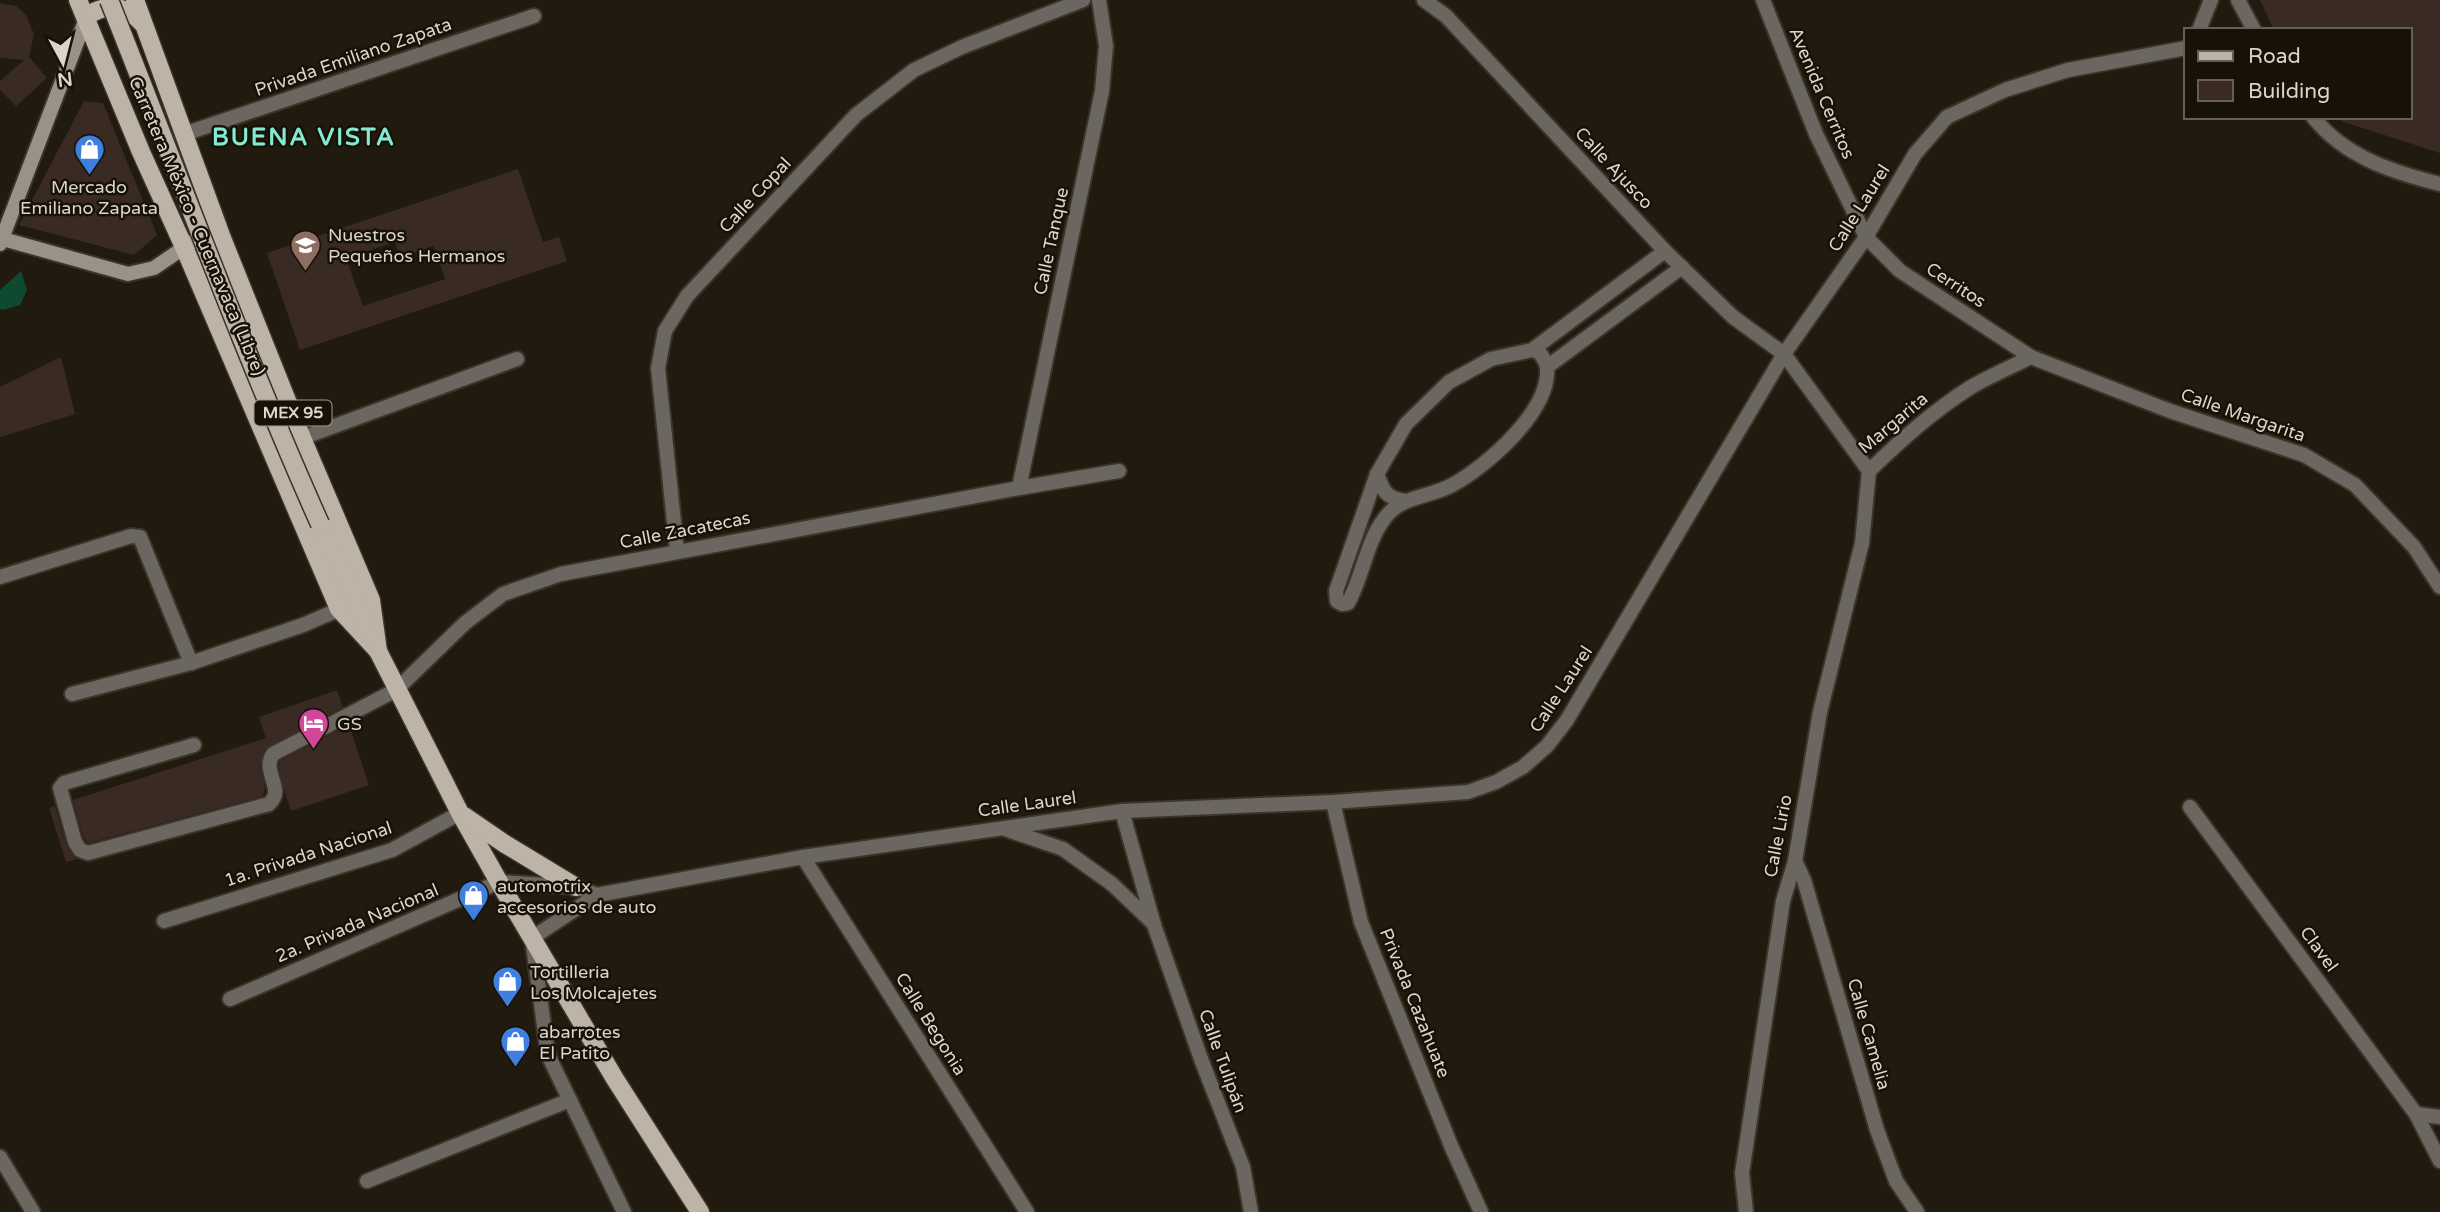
<svg xmlns="http://www.w3.org/2000/svg" width="2440" height="1212" viewBox="0 0 2440 1212" font-family="'Varela Round',sans-serif">
	<style>
		.green { fill: #0e4a2f }
		.building { fill: #392b24; fill-rule: evenodd }
		.lines { fill: none; stroke-linecap: round; stroke-linejoin: round }
		.street-casing { stroke: #3b3429; stroke-width: 18 }
		.secondary-casing { stroke: #3b3429; stroke-width: 18 }
		.primary-casing { stroke: #3b3429; stroke-width: 21 }
		.street { stroke: #6c6661; stroke-width: 14 }
		.secondary { stroke: #9a9188; stroke-width: 14 }
		.primary { stroke: #beb3a7; stroke-width: 18 }
		.primary-bridge-casing { stroke: #3b3429; stroke-width: 21; stroke-linecap: butt }
		.primary-bridge { stroke: #beb3a7; stroke-width: 18 }
		.labels { text-anchor: middle; dominant-baseline: central; stroke-width: 5; stroke-linejoin: round; paint-order: stroke }
		.shield { fill: #181106; stroke: #a09a91; stroke-width: 2 }
		.shield-label { font-size: 16px; font-weight: bold; fill: #dad5cd }
		.street-label { font-size: 18px; fill: #dad5cd; stroke: #181106 }
		.poi-label { font-size: 18px; fill: #dad5cd; stroke: #181106; text-anchor: start }
		.district-label { font-size: 24px; font-weight: bold; letter-spacing: 2px; fill: #85ead5; stroke: #181106 }
	</style>
	<rect width="100%" height="100%" fill="#211a0e"/>
	<polygon class="green" points="21,271 27,290 20,305 3,310 0,309 0,290"/>
	<g class="building">
		<polygon points="2260,0 2440,0 2440,153 2341,121 2341,117 2410,117 2410,30 2274,30"/>
		<polygon points="0,3 16,6 26,15 34,34 29,57 47,78 16,106 0,90 0,81 24,60 0,58"/>
		<polygon points="84,101 103,103 157,235 134,255 19,225"/>
		<path d="M518 169 543 242 559 237 567 261 300 350 267 253ZM395 242 400 258 434 246 445 279 363 306 346 258Z"/>
		<polygon points="61,357 75,414 0,437 0,387"/>
		<polygon points="337,690 343,707 265,749 260,767 265,788 263,796 88,843 84,838 73,800 266,738 259,717"/>
		<polygon points="349,725 369,785 291,811 285,793 279,767 280,761"/>
		<polygon points="55,806 66,845 77,859 66,862 49,808"/>
	</g>
	<g class="lines">
		<defs>
			<g id="street">
				<polyline points="1424,0 1446,16 1665,251 1733,317 1784,354 1869,471"/>
				<polyline points="1763,0 1816,134 1866,237 1900,271 2031,357 2170,411 2304,455 2355,485 2414,547 2440,587"/>
				<polyline points="2238,0 2254,30"/>
				<polyline points="2199,30 2211,0"/>
				<path d="M2313 117C2345 157 2392 172 2440 184"/>
				<polyline points="184,134 534,16"/>
				<path d="M1532 350 1539 352C1542 356 1546 362 1547 367 1551 410 1488 465 1454 484 1434 496 1409 495 1391 511 1367 534 1364 575 1348 603L1342 604 1337 601 1336 591 1377 474 1406 424 1449 382 1491 359 1532 350 1665 251"/>
				<polyline points="1547,367 1682,267"/>
				<polyline points="302,438 517,359"/>
				<path d="M1869 471C1901 440 1933 411 1971 387 1990 376 2011 367 2031 357"/>
				<path d="M1377 474C1383 491 1386 498 1405 501"/>
				<polyline points="1019,488 1102,91 1106,46 1099,0"/>
				<polyline points="677,551 658,368 665,331 687,296 856,115 914,70 962,47 1083,0"/>
				<polyline points="0,577 131,536 140,537 191,663"/>
				<polyline points="72,694 191,663 303,625 347,606"/>
				<path d="M194 745 64 783 60 788 75 842 80 850 88 853 269 804C286 789 261 772 273 754L396 690 465 623 503 594 561 574 1019 488 1119 471"/>
				<polyline points="1333,802 1361,922 1452,1148 1481,1212"/>
				<polyline points="2190,807 2416,1114 2440,1161"/>
				<polyline points="1122,811 1154,925 1201,1059 1243,1167 1251,1212"/>
				<polyline points="1005,829 1063,849 1112,884 1154,924"/>
				<polyline points="803,857 1027,1212"/>
				<polyline points="1795,861 1804,880 1877,1130 1896,1181 1917,1212"/>
				<polyline points="164,921 392,850 460,813"/>
				<polyline points="230,999 499,882 576,887 597,895"/>
				<polyline points="2416,1114 2440,1117"/>
				<polyline points="0,1157 33,1212"/>
				<polyline points="367,1181 570,1100"/>
				<polyline points="624,1212 548,1055 532,938 597,895 803,857 1122,811 1333,802 1468,792 1496,782 1523,767 1547,746 1567,720 1784,354 1866,237 1915,154 1947,117 2005,90 2068,70 2186,48"/>
				<polyline points="1746,1212 1742,1173 1783,901 1795,861 1820,712 1862,543 1869,471"/>
			</g>
			<g id="secondary">
				<polyline points="3,239 128,274 154,268 217,225"/>
				<polyline points="0,244 87,16"/>
			</g>
			<g id="primary">
				<polyline points="78,0 141,152 184,247 339,609 378,651 460,813 499,882 615,1079 700,1212"/>
				<polyline points="135,0 222,238 302,438 371,600 378,651"/>
				<path d="M87 16C106 3 126 5 142 23"/>
				<polyline points="320,524 369,632"/>
				<polyline points="464,816 505,844 576,887"/>
			</g>
		</defs>
		<use href="#street" class="street-casing"/>
		<use href="#secondary" class="secondary-casing"/>
		<use href="#primary" class="primary-casing"/>
		<use href="#street" class="street"/>
		<use href="#secondary" class="secondary"/>
		<use href="#primary" class="primary"/>
		<defs>
			<path id="primary-bridge" d="M109 0C179 175 243 352 320 524"/>
		</defs>
		<use href="#primary-bridge" class="primary-bridge-casing"/>
		<use href="#primary-bridge" class="primary-bridge"/>
	</g>
	<defs>
		<symbol id="shop-pin" viewBox="-11 -11 22 30"><path d="M0 17L-7.5 6A9.5 9.5 0 1 1 7.5 6Z" fill="#3f7fe0" stroke="#181106"/><path d="M-5-2.5h2.3a2.7 3.5 0 0 1 5.4 0H5L5.5 6h-11ZM-1.5-2.5h3a1.5 2.3 0 0 0-3 0Z" fill="#fff"/></symbol>
		<symbol id="school-pin" viewBox="-11 -11 22 30"><path d="M0 17L-7.5 6A9.5 9.5 0 1 1 7.5 6Z" fill="#8d6e63" stroke="#181106"/><path d="M0-5L7-2L0 1L-7-2ZM-4 1L0 2.5L4 1V4Q0 6-4 4Z" fill="#fff"/></symbol>
		<symbol id="hotel-pin" viewBox="-11 -11 22 30"><path d="M0 17L-7.5 6A9.5 9.5 0 1 1 7.5 6Z" fill="#d1479c" stroke="#181106"/><path d="M-6-4.5h1.5V1H6V5H4.5V3h-9V5H-6ZM-4 0a1.8 1.8 0 1 1 3.6 0ZM.5 0V-2.5h3Q6-2.5 6 0Z" fill="#fff"/></symbol>
	</defs>
	<g fill-rule="evenodd">
		<use href="#shop-pin" x="72" y="132" width="35" height="47"/>
		<use href="#school-pin" x="288" y="228" width="35" height="47"/>
		<use href="#hotel-pin" x="296" y="706" width="35" height="47"/>
		<use href="#shop-pin" x="456" y="878" width="35" height="47"/>
		<use href="#shop-pin" x="490" y="964" width="35" height="47"/>
		<use href="#shop-pin" x="498" y="1024" width="35" height="47"/>
	</g>
	<g class="labels">
		<rect class="shield" x="254.5" y="400.5" width="77" height="25" rx="5"/>
		<g class="shield-label">
			<text x="293" y="413">MEX 95</text>
		</g>
		<g class="street-label">
			<text transform="translate(353 57) rotate(-19)">Privada Emiliano Zapata</text>
			<text transform="translate(1822 93) rotate(67)">Avenida Cerritos</text>
			<text transform="translate(1614 168) rotate(47)">Calle Ajusco</text>
			<text transform="translate(755 195) rotate(-47)">Calle Copal</text>
			<text transform="translate(1859 208) rotate(-58)">Calle Laurel</text>
			<text transform="translate(197 226) rotate(67)">Carretera México - Cuernavaca (Libre)</text>
			<text transform="translate(1051 241) rotate(-78)">Calle Tanque</text>
			<text transform="translate(1956 285) rotate(33)">Cerritos</text>
			<text transform="translate(2243 415) rotate(19)">Calle Margarita</text>
			<text transform="translate(1893 423) rotate(-40)">Margarita</text>
			<text transform="translate(685 530) rotate(-11)">Calle Zacatecas</text>
			<text transform="translate(1561 689) rotate(-57)">Calle Laurel</text>
			<text transform="translate(1027 804) rotate(-8)">Calle Laurel</text>
			<text transform="translate(1778 836) rotate(-79)">Calle Lirio</text>
			<text transform="translate(308 854) rotate(-18)">1a. Privada Nacional</text>
			<text transform="translate(357 923) rotate(-23)">2a. Privada Nacional</text>
			<text transform="translate(2319 949) rotate(54)">Clavel</text>
			<text transform="translate(1415 1003) rotate(68)">Privada Cazahuate</text>
			<text transform="translate(931 1024) rotate(58)">Calle Begonia</text>
			<text transform="translate(1869 1034) rotate(74)">Calle Camelia</text>
			<text transform="translate(1223 1061) rotate(70)">Calle Tulipán</text>
		</g>
		<g class="poi-label">
			<text x="89" y="187" text-anchor="middle">Mercado<tspan x="89" dy="21">Emiliano Zapata</tspan></text>
			<text x="328" y="235">Nuestros<tspan x="328" dy="21">Pequeños Hermanos</tspan></text>
			<text x="337" y="724">GS</text>
			<text x="497" y="886">automotrix<tspan x="497" dy="21">accesorios de auto</tspan></text>
			<text x="530" y="972">Tortilleria<tspan x="530" dy="21">Los Molcajetes</tspan></text>
			<text x="539" y="1032">abarrotes<tspan x="539" dy="21">El Patito</tspan></text>
		</g>
		<g class="district-label">
			<text x="304" y="137">BUENA VISTA</text>
		</g>
	</g>
	<rect x="2184" y="28" width="228" height="91" fill="#181106" stroke="#665f56" stroke-width="2"/>
	<rect x="2198" y="51" width="35" height="10" fill="#beb3a7" stroke="#665f56" stroke-width="2"/>
	<text x="2248" y="63" font-size="21" fill="#dad5cd">Road</text>
	<rect x="2198" y="80" width="35" height="21" fill="#392b24" stroke="#665f56" stroke-width="2"/>
	<text x="2248" y="98" font-size="21" fill="#dad5cd">Building</text>
	<g transform="translate(63 63) rotate(173)" stroke="#181106" stroke-width="5" paint-order="stroke">
	<path d="M0-5L12 26L0 18L-12 26Z" fill="#dad5cd"/>
	<text y="-10" font-size="19" font-weight="bold" text-anchor="middle" fill="#dad5cd">N</text>
	</g>
</svg>
